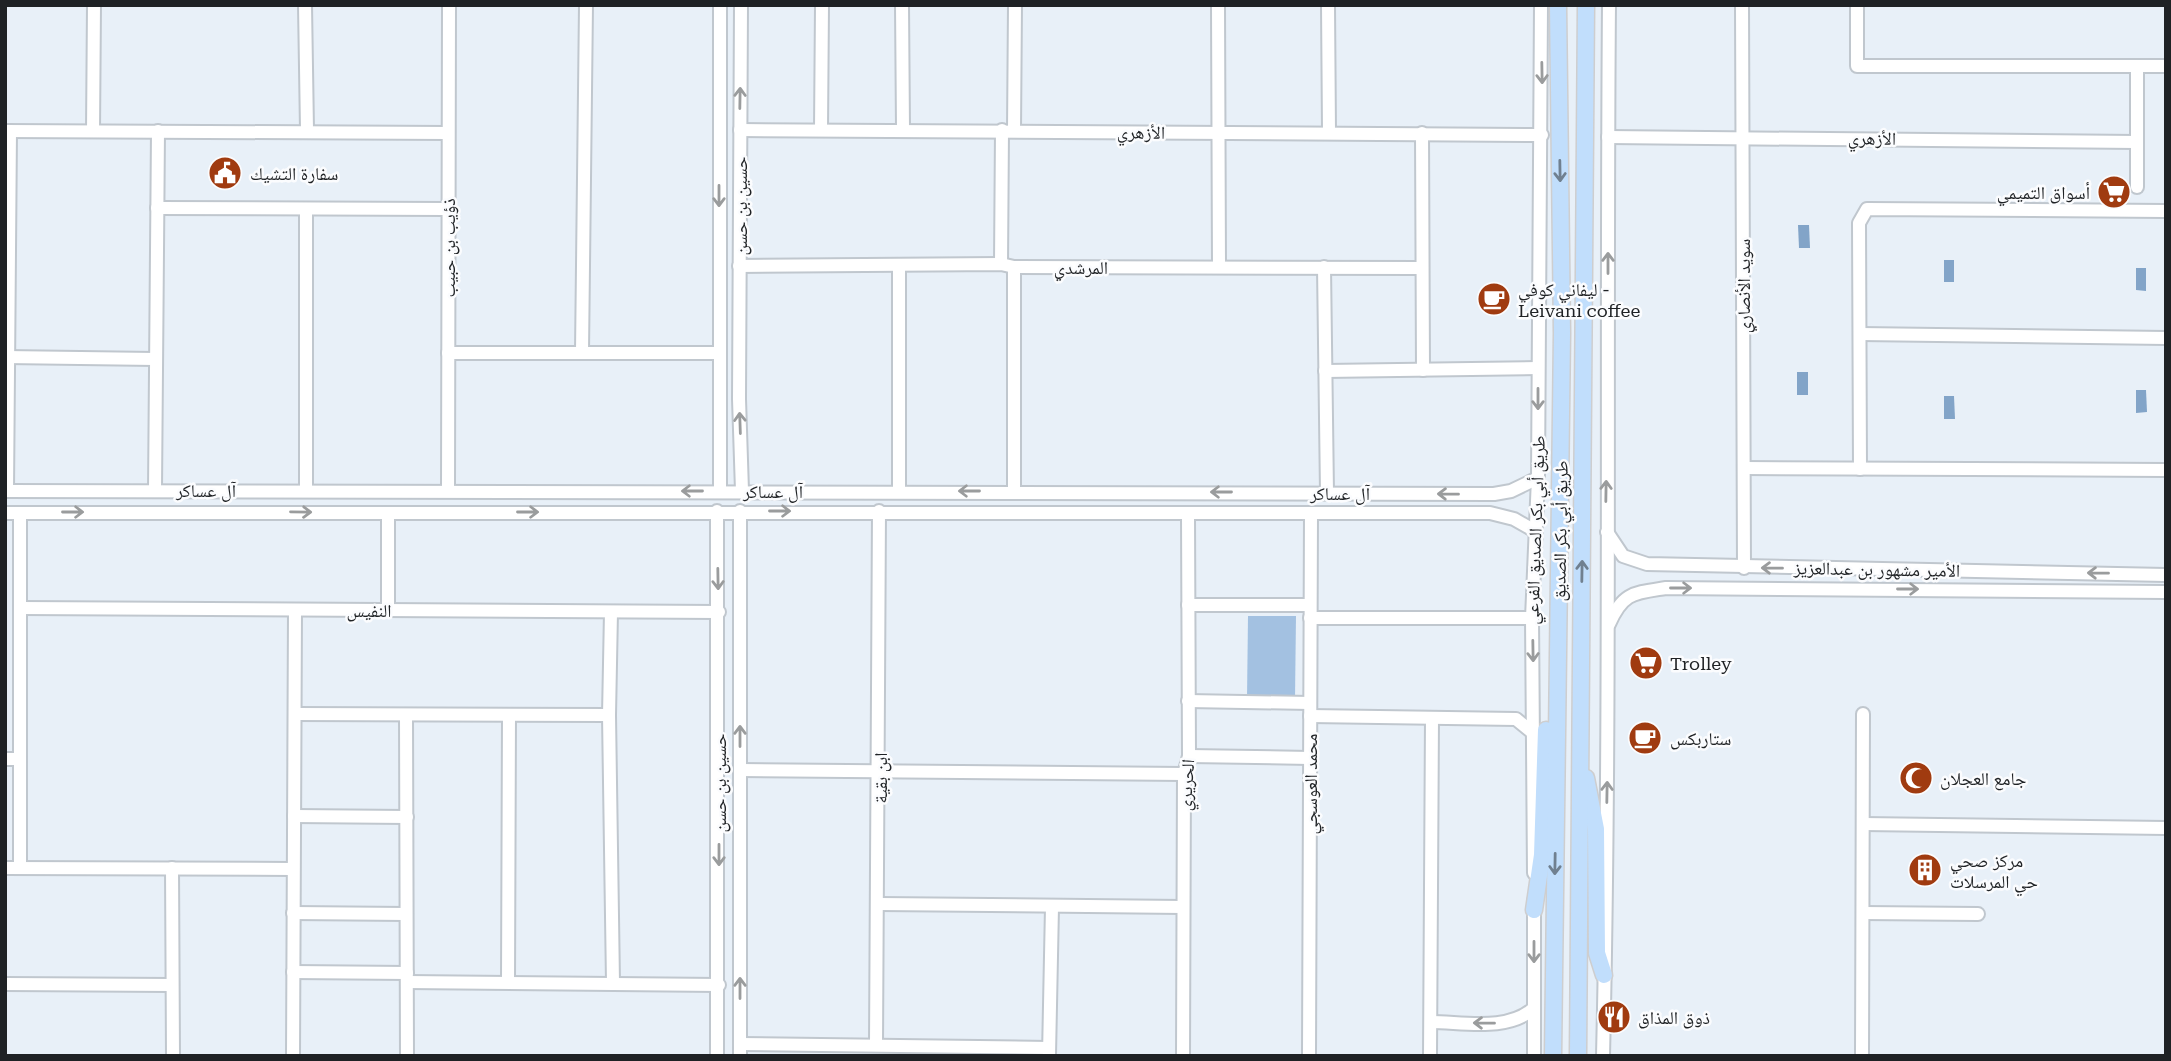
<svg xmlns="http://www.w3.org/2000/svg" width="2171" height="1061" viewBox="0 0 2171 1061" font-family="'Roboto Serif','Noto Naskh Arabic',serif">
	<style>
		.green { fill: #a3c1e1 }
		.water { fill: #82a4c8 }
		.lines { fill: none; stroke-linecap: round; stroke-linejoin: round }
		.minor-casing { stroke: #c0c7ce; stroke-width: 16 }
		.major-casing { stroke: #cececf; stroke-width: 19 }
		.minor { stroke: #fff; stroke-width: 12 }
		.major { stroke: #c1defc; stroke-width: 16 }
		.oneway { stroke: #9a9c9d }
		.oneway2 { stroke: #708090 }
		.labels { text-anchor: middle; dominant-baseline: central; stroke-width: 5; stroke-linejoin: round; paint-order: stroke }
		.street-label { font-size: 18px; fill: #1f2225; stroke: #fbfcfe }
		.poi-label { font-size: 18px; fill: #1f2225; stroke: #fbfcfe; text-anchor: start }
	</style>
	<rect width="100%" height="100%" fill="#e8f0f8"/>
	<polygon class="green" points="1248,616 1296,616 1295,699 1247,698"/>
	<g class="water">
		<polygon points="1798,225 1809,225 1810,248 1799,248"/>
		<rect x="1944" y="260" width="10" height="22"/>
		<polygon points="2136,268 2146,268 2146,291 2136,290"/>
		<rect x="1797" y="372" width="11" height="23"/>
		<polygon points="2136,390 2146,390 2147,412 2136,413"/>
		<polygon points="1944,396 1954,396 1955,419 1944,419"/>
	</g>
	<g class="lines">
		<defs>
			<g id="minor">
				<polyline points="305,5 307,130"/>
				<polyline points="741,5 739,399 742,491"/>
				<polyline points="902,5 903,129"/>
				<polyline points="1218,5 1219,267"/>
				<polyline points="1328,5 1329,132"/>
				<polyline points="1742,5 1744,568"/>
				<polyline points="1857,5 1857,66 2166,66"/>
				<polyline points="821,129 822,5"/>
				<polyline points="740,130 1542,135"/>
				<polyline points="1014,130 1015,5"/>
				<polyline points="5,131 448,133"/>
				<polyline points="93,131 94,5"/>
				<polyline points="1422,133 1423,370"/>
				<polyline points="1608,137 2137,142"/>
				<polyline points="2137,187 2137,67"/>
				<polyline points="157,208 447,209"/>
				<polyline points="1001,264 1002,130"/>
				<polyline points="739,266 1001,264 1014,267 1422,268"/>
				<polyline points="899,266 899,491"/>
				<polyline points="1014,267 1014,492"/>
				<polyline points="1324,267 1327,493"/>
				<polyline points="1860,334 2166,338"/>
				<polyline points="582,352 586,5"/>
				<polyline points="448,353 719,353"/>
				<polyline points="5,357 155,359"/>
				<polyline points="1325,371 1538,368"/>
				<polyline points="1744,468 2166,470"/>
				<polyline points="1860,469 1859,223 1867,209 2166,211"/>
				<polyline points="306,489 306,209"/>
				<polyline points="155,490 158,131"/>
				<polyline points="448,490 449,5"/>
				<polyline points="5,491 1494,494 1511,491 1538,478"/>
				<polyline points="7,491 10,131"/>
				<polyline points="720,491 720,5"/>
				<polyline points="717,511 717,1056"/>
				<polyline points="740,511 740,1056"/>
				<polyline points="5,513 1490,513 1514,519 1535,531"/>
				<polyline points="20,513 20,868"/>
				<polyline points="388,513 388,610"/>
				<polyline points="1607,532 1623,556 1647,564 2166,575"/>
				<polyline points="1188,605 1309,605"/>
				<polyline points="20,608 719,612"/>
				<polyline points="611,612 609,715 613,983"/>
				<polyline points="1310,618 1532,618"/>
				<path d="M1609 624C1623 592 1634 593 1666 588L2166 592"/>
				<polyline points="1188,701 1310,703"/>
				<polyline points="295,714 609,715"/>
				<polyline points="406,715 407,1056"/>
				<polyline points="1310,716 1516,719 1533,733"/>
				<polyline points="1189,756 1310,758"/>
				<polyline points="5,759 20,759"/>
				<polyline points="740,770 1184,774"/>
				<polyline points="294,816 407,817"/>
				<polyline points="1863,824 2166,828"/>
				<polyline points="5,868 293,869"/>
				<polyline points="172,868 173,1056"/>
				<polyline points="1534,873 1532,618 1538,478 1541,5"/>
				<polyline points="879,904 1183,907"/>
				<polyline points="293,913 406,914"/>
				<polyline points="1863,913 1978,914"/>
				<polyline points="293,972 407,973"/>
				<polyline points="407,982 719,985"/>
				<polyline points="508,982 509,715"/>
				<polyline points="5,984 172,985"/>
				<path d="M1431 1022C1463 1022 1508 1032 1534 1008"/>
				<polyline points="740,1044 1049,1048"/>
				<polyline points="876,1045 879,511"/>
				<polyline points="1049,1055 1052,907"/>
				<polyline points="293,1056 295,611"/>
				<polyline points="1183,1056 1184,774 1189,756 1188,515"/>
				<polyline points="1309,1056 1311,513"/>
				<polyline points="1430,1056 1432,718"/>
				<polyline points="1534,1056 1534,901"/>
				<path d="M1603 1056C1611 706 1606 355 1609 5"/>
				<polyline points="1862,1056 1863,714"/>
			</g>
			<g id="major">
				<polyline points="1586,778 1596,829 1597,953 1604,975"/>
				<polyline points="1534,910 1542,855 1546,730"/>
				<polyline points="1553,1056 1562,333 1558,5"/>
				<polyline points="1578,1056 1586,5"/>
			</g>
		</defs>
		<use href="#minor" class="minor-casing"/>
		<use href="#major" class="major-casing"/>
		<use href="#minor" class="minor"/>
		<use href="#major" class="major"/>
	</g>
	<defs><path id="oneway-shaft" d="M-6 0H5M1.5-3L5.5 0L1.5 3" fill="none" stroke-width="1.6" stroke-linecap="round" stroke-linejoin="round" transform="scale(1.75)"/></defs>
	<g class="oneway">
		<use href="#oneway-shaft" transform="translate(1542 73) rotate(89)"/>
		<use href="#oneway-shaft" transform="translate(740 98) rotate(-89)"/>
		<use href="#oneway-shaft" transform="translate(719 196) rotate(90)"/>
		<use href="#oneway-shaft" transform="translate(1608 263) rotate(-90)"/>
		<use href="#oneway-shaft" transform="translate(1538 399) rotate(90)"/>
		<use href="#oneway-shaft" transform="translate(740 423) rotate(-92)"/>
		<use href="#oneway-shaft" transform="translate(692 491) rotate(-180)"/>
		<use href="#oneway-shaft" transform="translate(969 491) rotate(-180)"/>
		<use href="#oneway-shaft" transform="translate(1606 491) rotate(-89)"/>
		<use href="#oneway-shaft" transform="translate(1221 492) rotate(-180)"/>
		<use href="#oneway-shaft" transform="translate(1448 494) rotate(-179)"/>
		<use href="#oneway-shaft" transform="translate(780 511)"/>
		<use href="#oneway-shaft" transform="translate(73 512)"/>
		<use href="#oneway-shaft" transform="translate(301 512) rotate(1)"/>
		<use href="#oneway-shaft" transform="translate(528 512)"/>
		<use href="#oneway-shaft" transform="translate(1772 568) rotate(-179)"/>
		<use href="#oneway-shaft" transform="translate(2098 573) rotate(-179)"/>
		<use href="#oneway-shaft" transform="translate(718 579) rotate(89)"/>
		<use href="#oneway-shaft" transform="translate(1681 588)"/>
		<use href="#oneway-shaft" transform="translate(1908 589)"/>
		<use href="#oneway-shaft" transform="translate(1533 651) rotate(89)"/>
		<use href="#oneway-shaft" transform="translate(740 736) rotate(-90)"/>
		<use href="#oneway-shaft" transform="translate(1607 792) rotate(-89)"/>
		<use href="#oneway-shaft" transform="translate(719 855) rotate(90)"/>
		<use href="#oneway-shaft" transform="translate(1534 952) rotate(90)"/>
		<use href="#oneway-shaft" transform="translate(740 988) rotate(-90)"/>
		<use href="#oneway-shaft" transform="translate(1484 1023) rotate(-179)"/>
	</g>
	<g class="oneway2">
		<use href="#oneway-shaft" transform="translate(1560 171) rotate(89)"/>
		<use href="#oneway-shaft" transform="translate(1582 571) rotate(-89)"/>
		<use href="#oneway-shaft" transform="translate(1555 864) rotate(91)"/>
	</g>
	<defs>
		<symbol id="civic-disc" viewBox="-11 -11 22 22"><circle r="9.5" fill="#a03b10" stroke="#fbfcfe"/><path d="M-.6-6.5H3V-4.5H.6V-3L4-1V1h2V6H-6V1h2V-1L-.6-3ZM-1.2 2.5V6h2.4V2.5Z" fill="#fff"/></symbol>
		<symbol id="supermarket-disc" viewBox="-11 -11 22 22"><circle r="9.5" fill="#a03b10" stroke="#fbfcfe"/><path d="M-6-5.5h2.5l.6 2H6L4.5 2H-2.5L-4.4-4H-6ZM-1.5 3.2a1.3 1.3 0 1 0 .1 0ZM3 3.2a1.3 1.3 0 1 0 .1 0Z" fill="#fff"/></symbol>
		<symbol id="cafe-disc" viewBox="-11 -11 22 22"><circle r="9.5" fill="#a03b10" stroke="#fbfcfe"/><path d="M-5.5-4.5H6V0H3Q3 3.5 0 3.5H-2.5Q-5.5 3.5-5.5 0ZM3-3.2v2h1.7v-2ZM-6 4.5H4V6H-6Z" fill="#fff"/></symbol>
		<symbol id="mosque-disc" viewBox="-11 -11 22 22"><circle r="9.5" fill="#a03b10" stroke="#fbfcfe"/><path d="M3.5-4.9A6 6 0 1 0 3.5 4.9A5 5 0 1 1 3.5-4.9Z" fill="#fff"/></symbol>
		<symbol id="building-disc" viewBox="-11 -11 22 22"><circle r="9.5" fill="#a03b10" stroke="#fbfcfe"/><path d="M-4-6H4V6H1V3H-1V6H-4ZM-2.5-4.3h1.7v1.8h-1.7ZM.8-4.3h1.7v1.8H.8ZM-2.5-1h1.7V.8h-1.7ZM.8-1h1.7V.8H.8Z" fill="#fff"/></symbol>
		<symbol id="restaurant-disc" viewBox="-11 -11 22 22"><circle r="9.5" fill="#a03b10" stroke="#fbfcfe"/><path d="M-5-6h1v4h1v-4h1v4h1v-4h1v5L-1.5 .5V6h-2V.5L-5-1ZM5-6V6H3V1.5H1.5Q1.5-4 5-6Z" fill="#fff"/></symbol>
	</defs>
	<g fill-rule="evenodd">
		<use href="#civic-disc" x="206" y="154" width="38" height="38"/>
		<use href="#supermarket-disc" x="2095" y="173" width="38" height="38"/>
		<use href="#cafe-disc" x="1475" y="280" width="38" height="38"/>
		<use href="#supermarket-disc" x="1627" y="644" width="38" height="38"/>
		<use href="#cafe-disc" x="1626" y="719" width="38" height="38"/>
		<use href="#mosque-disc" x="1897" y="759" width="38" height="38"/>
		<use href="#building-disc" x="1906" y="851" width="38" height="38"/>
		<use href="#restaurant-disc" x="1595" y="998" width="38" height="38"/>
	</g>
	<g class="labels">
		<g class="street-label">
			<text transform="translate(1141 132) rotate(1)">الأزهري</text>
			<text transform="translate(1872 138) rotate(1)">الأزهري</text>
			<text transform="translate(740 206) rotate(-90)">حسين بن حسن</text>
			<text transform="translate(448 248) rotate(-90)">ذؤيب بن حبيب</text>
			<text x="1081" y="267">المرشدي</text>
			<text transform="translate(1743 286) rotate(-90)">سويد الأنصاري</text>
			<text x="206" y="490">آل عساكر</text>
			<text x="773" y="491">آل عساكر</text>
			<text x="1340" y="493">آل عساكر</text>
			<text transform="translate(1535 530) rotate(-88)">طريق أبي بكر الصديق الفرعي</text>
			<text transform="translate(1560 531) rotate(-89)">طريق أبي بكر الصديق</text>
			<text transform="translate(1877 569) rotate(1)">الأمير مشهور بن عبدالعزيز</text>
			<text x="369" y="610">النفيس</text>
			<text transform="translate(880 778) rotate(-90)">ابن بقية</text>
			<text transform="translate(719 783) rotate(-90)">حسين بن حسن</text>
			<text transform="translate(1310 784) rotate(-90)">محمد العوسجي</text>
			<text transform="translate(1186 785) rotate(-86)">الحريري</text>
		</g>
		<g class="poi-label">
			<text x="250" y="173">سفارة التشيك</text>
			<text x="2090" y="192" text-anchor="end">أسواق التميمي</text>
			<text x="1518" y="289">ليفاني كوفي -<tspan x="1518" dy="21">Leivani coffee</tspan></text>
			<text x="1670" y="663">Trolley</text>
			<text x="1670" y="738">ستاربكس</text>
			<text x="1940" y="778">جامع العجلان</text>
			<text x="1950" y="860">مركز صحي<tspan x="1950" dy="21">حي المرسلات</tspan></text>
			<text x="1638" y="1017">ذوق المذاق</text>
		</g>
	</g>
	<rect width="2171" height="1061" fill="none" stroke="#1f2225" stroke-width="14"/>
</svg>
